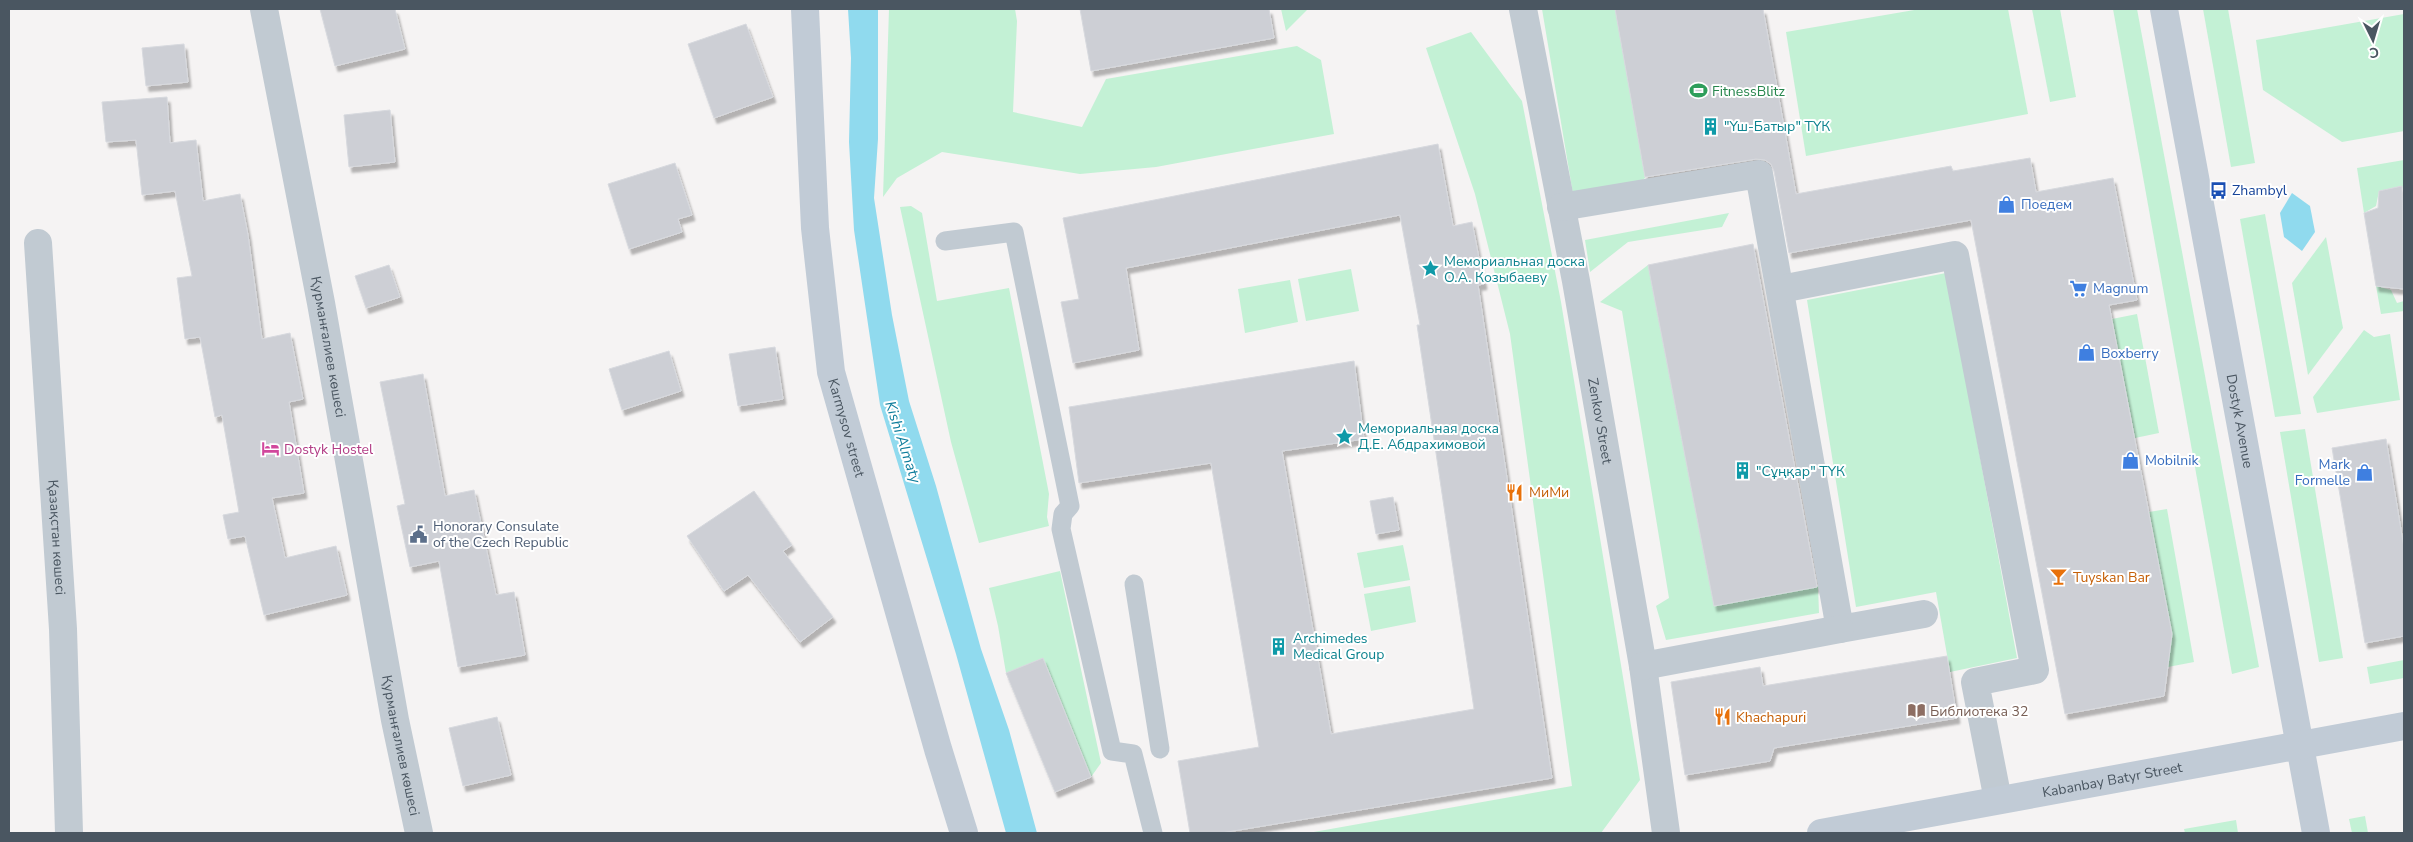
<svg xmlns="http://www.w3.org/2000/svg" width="2413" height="842" viewBox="0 0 2413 842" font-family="'Nunito Sans',sans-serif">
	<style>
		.green { fill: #c3f1d5 }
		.water { fill: #90daee }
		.building { fill: #cdcfd5; stroke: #d7d9de; filter: url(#shadow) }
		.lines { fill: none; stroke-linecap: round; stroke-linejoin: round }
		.lane { stroke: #c1cad2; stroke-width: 19 }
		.street { stroke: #c1cad2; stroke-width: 28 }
		.secondary { stroke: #c1cbd6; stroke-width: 28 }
		.labels { text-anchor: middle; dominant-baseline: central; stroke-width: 4; stroke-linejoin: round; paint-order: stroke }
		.leisure-label { font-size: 14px; fill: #27864d; stroke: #fff; text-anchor: start }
		.culture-label { font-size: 14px; fill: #0d838f; stroke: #fff; text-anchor: start }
		.transit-label { font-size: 14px; fill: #164399; stroke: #fff; text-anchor: start }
		.shop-label { font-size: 14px; fill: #366cbe; stroke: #fff; text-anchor: start }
		.street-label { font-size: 14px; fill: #4a5661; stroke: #fff }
		.hotel-label { font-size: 14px; fill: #b23c85; stroke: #fff; text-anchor: start }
		.food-label { font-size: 14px; fill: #c56008; stroke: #fff; text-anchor: start }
		.service-label { font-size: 14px; fill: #4e5e75; stroke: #fff; text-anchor: start }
		.education-label { font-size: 14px; fill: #785e54; stroke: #fff; text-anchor: start }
		.water-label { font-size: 15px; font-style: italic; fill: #0c7c9b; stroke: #fff }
	</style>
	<defs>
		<filter id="shadow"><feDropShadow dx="3" dy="5.5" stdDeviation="1" flood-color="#0004"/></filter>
	</defs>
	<rect width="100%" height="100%" fill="#f5f3f3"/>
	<g class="green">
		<polygon points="889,9 1015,9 1017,21 1013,112 1082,127 1106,79 1297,46 1321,60 1334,134 1156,167 1080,174 942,152 897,178 883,197"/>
		<polygon points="1281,9 1308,9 1286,31"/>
		<polygon points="1542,9 1615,9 1645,178 1637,184 1573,194"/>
		<polygon points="1920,9 2008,9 2028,114 1806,156 1786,32"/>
		<polygon points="2032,9 2060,9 2076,97 2050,102"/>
		<polygon points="2113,9 2137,9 2259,667 2232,674"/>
		<polygon points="2203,9 2228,9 2255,163 2231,167"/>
		<polygon points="2404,14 2404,131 2342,142 2263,90 2256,40"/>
		<polygon points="1471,32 1522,101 1561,302 1640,780 1601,833 1308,833 1572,786 1510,334 1475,194 1426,48"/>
		<polygon points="2404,160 2404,193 2402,186 2379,191 2376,206 2364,213 2357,168"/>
		<polygon points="911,206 922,213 937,301 1009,288 1049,494 1047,517 1049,526 979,543 951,442 900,207"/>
		<polygon points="1729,213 1722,227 1628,242 1590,272 1585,240"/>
		<polygon points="2265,214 2301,414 2275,417 2240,219"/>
		<polygon points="2326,237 2343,328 2308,375 2292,283"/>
		<polygon points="1648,265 1714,606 1818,586 1819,613 1666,640 1656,606 1669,598 1622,311 1600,302"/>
		<polygon points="1351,269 1359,311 1306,321 1298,279"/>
		<polygon points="1946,273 2017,658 1950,672 1936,592 1856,607 1807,300"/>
		<polygon points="1290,280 1298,322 1245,333 1238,289"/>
		<polygon points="2376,286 2391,290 2397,303 2404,301 2404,311 2381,314"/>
		<polygon points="2137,314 2159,433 2135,438 2112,319"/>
		<polygon points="2364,330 2374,337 2390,334 2400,400 2317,413 2313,397"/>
		<polygon points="2305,429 2343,658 2319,662 2280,432"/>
		<polygon points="2167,509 2194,662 2168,667 2172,634 2149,512"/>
		<polygon points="1403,545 1410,580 1364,588 1357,553"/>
		<polygon points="1060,571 1101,763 1091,777 1043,658 1006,673 998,626 989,588"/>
		<polygon points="1410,586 1416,622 1371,631 1364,594"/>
		<polygon points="2404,660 2404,678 2370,684 2367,667"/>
		<polygon points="2365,816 2368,833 2352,833 2349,819"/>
		<polygon points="2236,820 2238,833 2185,833 2184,829"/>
	</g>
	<g class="water">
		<polygon points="848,9 878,9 878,139 874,198 892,315 909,401 936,486 981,649 1009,730 1037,833 1006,833 956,654 880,405 854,230 849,142 851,58"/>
		<polygon points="2292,193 2310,206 2315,232 2302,251 2284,237 2280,213"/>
	</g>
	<g class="building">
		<polygon points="320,9 395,9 405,49 335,66"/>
		<polygon points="1080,9 1269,9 1274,38 1091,71"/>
		<polygon points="1615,9 1763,9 1796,194 1951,166 1953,171 2030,158 2036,192 2113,178 2137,300 2109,305 2172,634 2164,696 2065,714 1971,220 1789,253 1774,171 1771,164 1765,160 1756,159 1645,177"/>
		<polygon points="746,24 773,97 714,118 688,44"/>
		<polygon points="184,44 188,82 146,86 142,48"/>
		<polygon points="167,97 170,143 196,140 203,201 240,194 248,235 262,339 290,333 303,399 289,402 304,493 272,498 285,558 336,546 347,595 264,615 245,536 228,539 223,515 239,512 222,415 215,417 200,337 185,339 177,278 192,276 175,191 142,195 136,140 106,142 102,102"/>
		<polygon points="390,110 395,162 349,167 344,115"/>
		<polygon points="1438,144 1453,226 1472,222 1484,284 1478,285 1552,778 1221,833 1190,833 1178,761 1259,747 1211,463 1079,483 1069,407 1354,361 1364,439 1282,451 1331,734 1474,709 1417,325 1420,325 1400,215 1126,268 1139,350 1073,363 1061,302 1079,299 1063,218"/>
		<polygon points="675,163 692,215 678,219 682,232 629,249 608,184"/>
		<polygon points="2402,186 2404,289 2376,286 2364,213 2378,208 2379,191"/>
		<polygon points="1753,244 1817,587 1714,606 1648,265"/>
		<polygon points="389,265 400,297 366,308 355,276"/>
		<polygon points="775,347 783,399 738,406 729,354"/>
		<polygon points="669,351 681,391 622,410 609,369"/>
		<polygon points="423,374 445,496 474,490 496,595 514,592 525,655 458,667 439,561 410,567 397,506 405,504 380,382"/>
		<polygon points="2386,439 2404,548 2404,636 2365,643 2332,448"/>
		<polygon points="754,491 792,545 783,551 833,617 800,642 748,575 724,591 687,536"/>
		<polygon points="1393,497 1399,530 1376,534 1370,501"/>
		<polygon points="1947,656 1957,718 1774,748 1770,761 1685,775 1671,682 1760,667 1763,686"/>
		<polygon points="1043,658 1091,777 1055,792 1006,673"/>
		<polygon points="497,717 511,775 463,786 449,728"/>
	</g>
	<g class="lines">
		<g class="lane">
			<polyline points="945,241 1014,232 1070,506 1063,514 1061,529 1112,751 1133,754 1153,833"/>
			<polyline points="1134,584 1160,749"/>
		</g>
		<g class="street">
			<path id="s1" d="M264 9 321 303 395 720 419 833"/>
			<path id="s2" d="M1523 9 1576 281 1643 666 1666 833"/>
			<polyline points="1561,207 1759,174 1840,629 1924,614"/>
			<path id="s3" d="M38 243 63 629 69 833"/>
			<polyline points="1781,289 1955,255 2035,670 1975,682 1998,800"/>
			<polyline points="1643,666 1840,629"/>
		</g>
		<g class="secondary">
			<path id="s4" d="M805 9 815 228 831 372 938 749 964 833"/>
			<path id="s5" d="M2164 9 2316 833"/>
			<path id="s6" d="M1821 833 2404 726"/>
		</g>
	</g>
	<defs>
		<symbol id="stadium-bare" viewBox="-9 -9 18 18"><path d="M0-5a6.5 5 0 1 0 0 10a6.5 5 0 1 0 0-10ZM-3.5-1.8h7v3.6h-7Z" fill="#2e9e5b" stroke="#fff" stroke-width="2.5" paint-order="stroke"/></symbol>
		<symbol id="building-bare" viewBox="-9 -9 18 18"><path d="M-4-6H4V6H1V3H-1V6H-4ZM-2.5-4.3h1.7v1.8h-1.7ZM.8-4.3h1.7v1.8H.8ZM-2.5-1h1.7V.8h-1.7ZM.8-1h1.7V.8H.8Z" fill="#0f9aa8" stroke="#fff" stroke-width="2.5" paint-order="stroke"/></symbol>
		<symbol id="bus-bare" viewBox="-9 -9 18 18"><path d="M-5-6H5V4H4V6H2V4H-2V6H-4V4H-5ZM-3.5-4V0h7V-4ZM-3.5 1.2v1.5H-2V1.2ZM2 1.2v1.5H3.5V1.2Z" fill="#1a4fb4" stroke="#fff" stroke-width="2.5" paint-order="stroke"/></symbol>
		<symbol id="shop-bare" viewBox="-9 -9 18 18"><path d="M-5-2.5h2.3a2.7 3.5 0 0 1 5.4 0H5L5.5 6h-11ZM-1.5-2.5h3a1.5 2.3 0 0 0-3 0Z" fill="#3f7fe0" stroke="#fff" stroke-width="2.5" paint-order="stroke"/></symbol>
		<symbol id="sight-bare" viewBox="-9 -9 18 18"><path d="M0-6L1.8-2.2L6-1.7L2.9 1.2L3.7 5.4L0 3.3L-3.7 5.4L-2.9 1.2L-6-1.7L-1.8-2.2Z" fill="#0f9aa8" stroke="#fff" stroke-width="2.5" paint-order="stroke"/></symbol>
		<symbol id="supermarket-bare" viewBox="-9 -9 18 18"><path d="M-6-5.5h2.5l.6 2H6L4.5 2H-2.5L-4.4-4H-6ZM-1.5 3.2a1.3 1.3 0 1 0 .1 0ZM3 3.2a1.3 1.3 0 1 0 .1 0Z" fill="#3f7fe0" stroke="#fff" stroke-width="2.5" paint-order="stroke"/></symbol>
		<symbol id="hotel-bare" viewBox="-9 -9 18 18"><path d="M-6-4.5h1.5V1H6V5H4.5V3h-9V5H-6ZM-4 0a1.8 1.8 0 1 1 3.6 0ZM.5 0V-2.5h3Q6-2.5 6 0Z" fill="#d1479c" stroke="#fff" stroke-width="2.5" paint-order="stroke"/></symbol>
		<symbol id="restaurant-bare" viewBox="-9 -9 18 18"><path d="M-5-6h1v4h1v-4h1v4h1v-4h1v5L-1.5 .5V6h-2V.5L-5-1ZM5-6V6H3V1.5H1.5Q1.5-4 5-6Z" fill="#e8710a" stroke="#fff" stroke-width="2.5" paint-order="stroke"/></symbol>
		<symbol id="civic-bare" viewBox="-9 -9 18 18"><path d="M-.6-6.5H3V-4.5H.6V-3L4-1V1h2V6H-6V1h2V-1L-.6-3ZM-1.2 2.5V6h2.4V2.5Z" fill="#5c6f8a" stroke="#fff" stroke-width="2.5" paint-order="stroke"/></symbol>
		<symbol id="bar-bare" viewBox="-9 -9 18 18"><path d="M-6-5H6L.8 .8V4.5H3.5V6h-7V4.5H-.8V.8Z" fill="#e8710a" stroke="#fff" stroke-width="2.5" paint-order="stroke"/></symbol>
		<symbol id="library-bare" viewBox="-9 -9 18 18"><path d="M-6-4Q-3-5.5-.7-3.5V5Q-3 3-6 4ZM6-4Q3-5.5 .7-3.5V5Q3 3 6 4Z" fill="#8d6e63" stroke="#fff" stroke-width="2.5" paint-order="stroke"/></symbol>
	</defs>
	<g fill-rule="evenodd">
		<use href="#stadium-bare" x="1686" y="78" width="25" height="25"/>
		<use href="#building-bare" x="1698" y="114" width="25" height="25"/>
		<use href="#bus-bare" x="2206" y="178" width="25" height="25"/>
		<use href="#shop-bare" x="1994" y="192" width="25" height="25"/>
		<use href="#sight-bare" x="1418" y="256" width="25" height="25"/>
		<use href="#supermarket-bare" x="2066" y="276" width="25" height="25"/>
		<use href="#shop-bare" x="2074" y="340" width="25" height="25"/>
		<use href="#sight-bare" x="1332" y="424" width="25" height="25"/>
		<use href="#hotel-bare" x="258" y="436" width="25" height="25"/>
		<use href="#shop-bare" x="2118" y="448" width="25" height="25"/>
		<use href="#building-bare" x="1730" y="458" width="25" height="25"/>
		<use href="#shop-bare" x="2352" y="460" width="25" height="25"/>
		<use href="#restaurant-bare" x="1502" y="480" width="25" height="25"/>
		<use href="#civic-bare" x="406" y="522" width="25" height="25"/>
		<use href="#bar-bare" x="2046" y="564" width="25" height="25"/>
		<use href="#building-bare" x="1266" y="634" width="25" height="25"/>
		<use href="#library-bare" x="1904" y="698" width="25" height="25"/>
		<use href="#restaurant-bare" x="1710" y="704" width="25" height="25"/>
	</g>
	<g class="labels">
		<g class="leisure-label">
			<text x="1712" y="91">FitnessBlitz</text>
		</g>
		<g class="culture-label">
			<text x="1724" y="126">"Үш-Батыр" ТҮК</text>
			<text x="1444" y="261">Мемориальная доска<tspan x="1444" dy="16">О.А. Козыбаеву</tspan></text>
			<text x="1358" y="428">Мемориальная доска<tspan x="1358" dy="16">Д.Е. Абдрахимовой</tspan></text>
			<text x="1756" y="471">"Сұңқар" ТҮК</text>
			<text x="1293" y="638">Archimedes<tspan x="1293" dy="16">Medical Group</tspan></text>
		</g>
		<g class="transit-label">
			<text x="2232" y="190">Zhambyl</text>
		</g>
		<g class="shop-label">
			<text x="2021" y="204">Поедем</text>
			<text x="2093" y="288">Magnum</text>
			<text x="2101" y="353">Boxberry</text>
			<text x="2145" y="460">Mobilnik</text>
			<text x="2350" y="464" text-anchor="end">Mark<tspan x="2350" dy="16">Formelle</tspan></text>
		</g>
		<g class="street-label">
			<text stroke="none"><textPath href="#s1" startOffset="344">Қурманғалиев көшесі</textPath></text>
			<text stroke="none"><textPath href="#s2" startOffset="419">Zenkov Street</textPath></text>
			<text stroke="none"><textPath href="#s5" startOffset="419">Dostyk Avenue</textPath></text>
			<text stroke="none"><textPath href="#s4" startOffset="422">Karmysov street</textPath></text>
			<text stroke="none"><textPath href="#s3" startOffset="295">Қазақстан көшесі</textPath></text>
			<text stroke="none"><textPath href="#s1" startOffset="749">Қурманғалиев көшесі</textPath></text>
			<text stroke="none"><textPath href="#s6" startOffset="296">Kabanbay Batyr Street</textPath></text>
		</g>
		<g class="hotel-label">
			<text x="284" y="449">Dostyk Hostel</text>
		</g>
		<g class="food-label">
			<text x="1529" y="492">МиМи</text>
			<text x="2073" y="577">Tuyskan Bar</text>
			<text x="1736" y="717">Khachapuri</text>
		</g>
		<g class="service-label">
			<text x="433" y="526">Honorary Consulate<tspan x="433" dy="16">of the Czech Republic</tspan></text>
		</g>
		<g class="education-label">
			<text x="1930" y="711">Библиотека 32</text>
		</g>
		<g class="water-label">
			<text transform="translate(903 442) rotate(72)">Kіshі Almaty</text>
		</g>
	</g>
	<rect width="2413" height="842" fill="none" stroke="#4a5661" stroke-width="20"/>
	<g transform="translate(2373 40) rotate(175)" stroke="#ffffff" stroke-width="4" paint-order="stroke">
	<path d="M0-4L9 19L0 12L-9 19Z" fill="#4a5661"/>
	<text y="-8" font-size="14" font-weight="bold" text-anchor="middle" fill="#4a5661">С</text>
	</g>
</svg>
